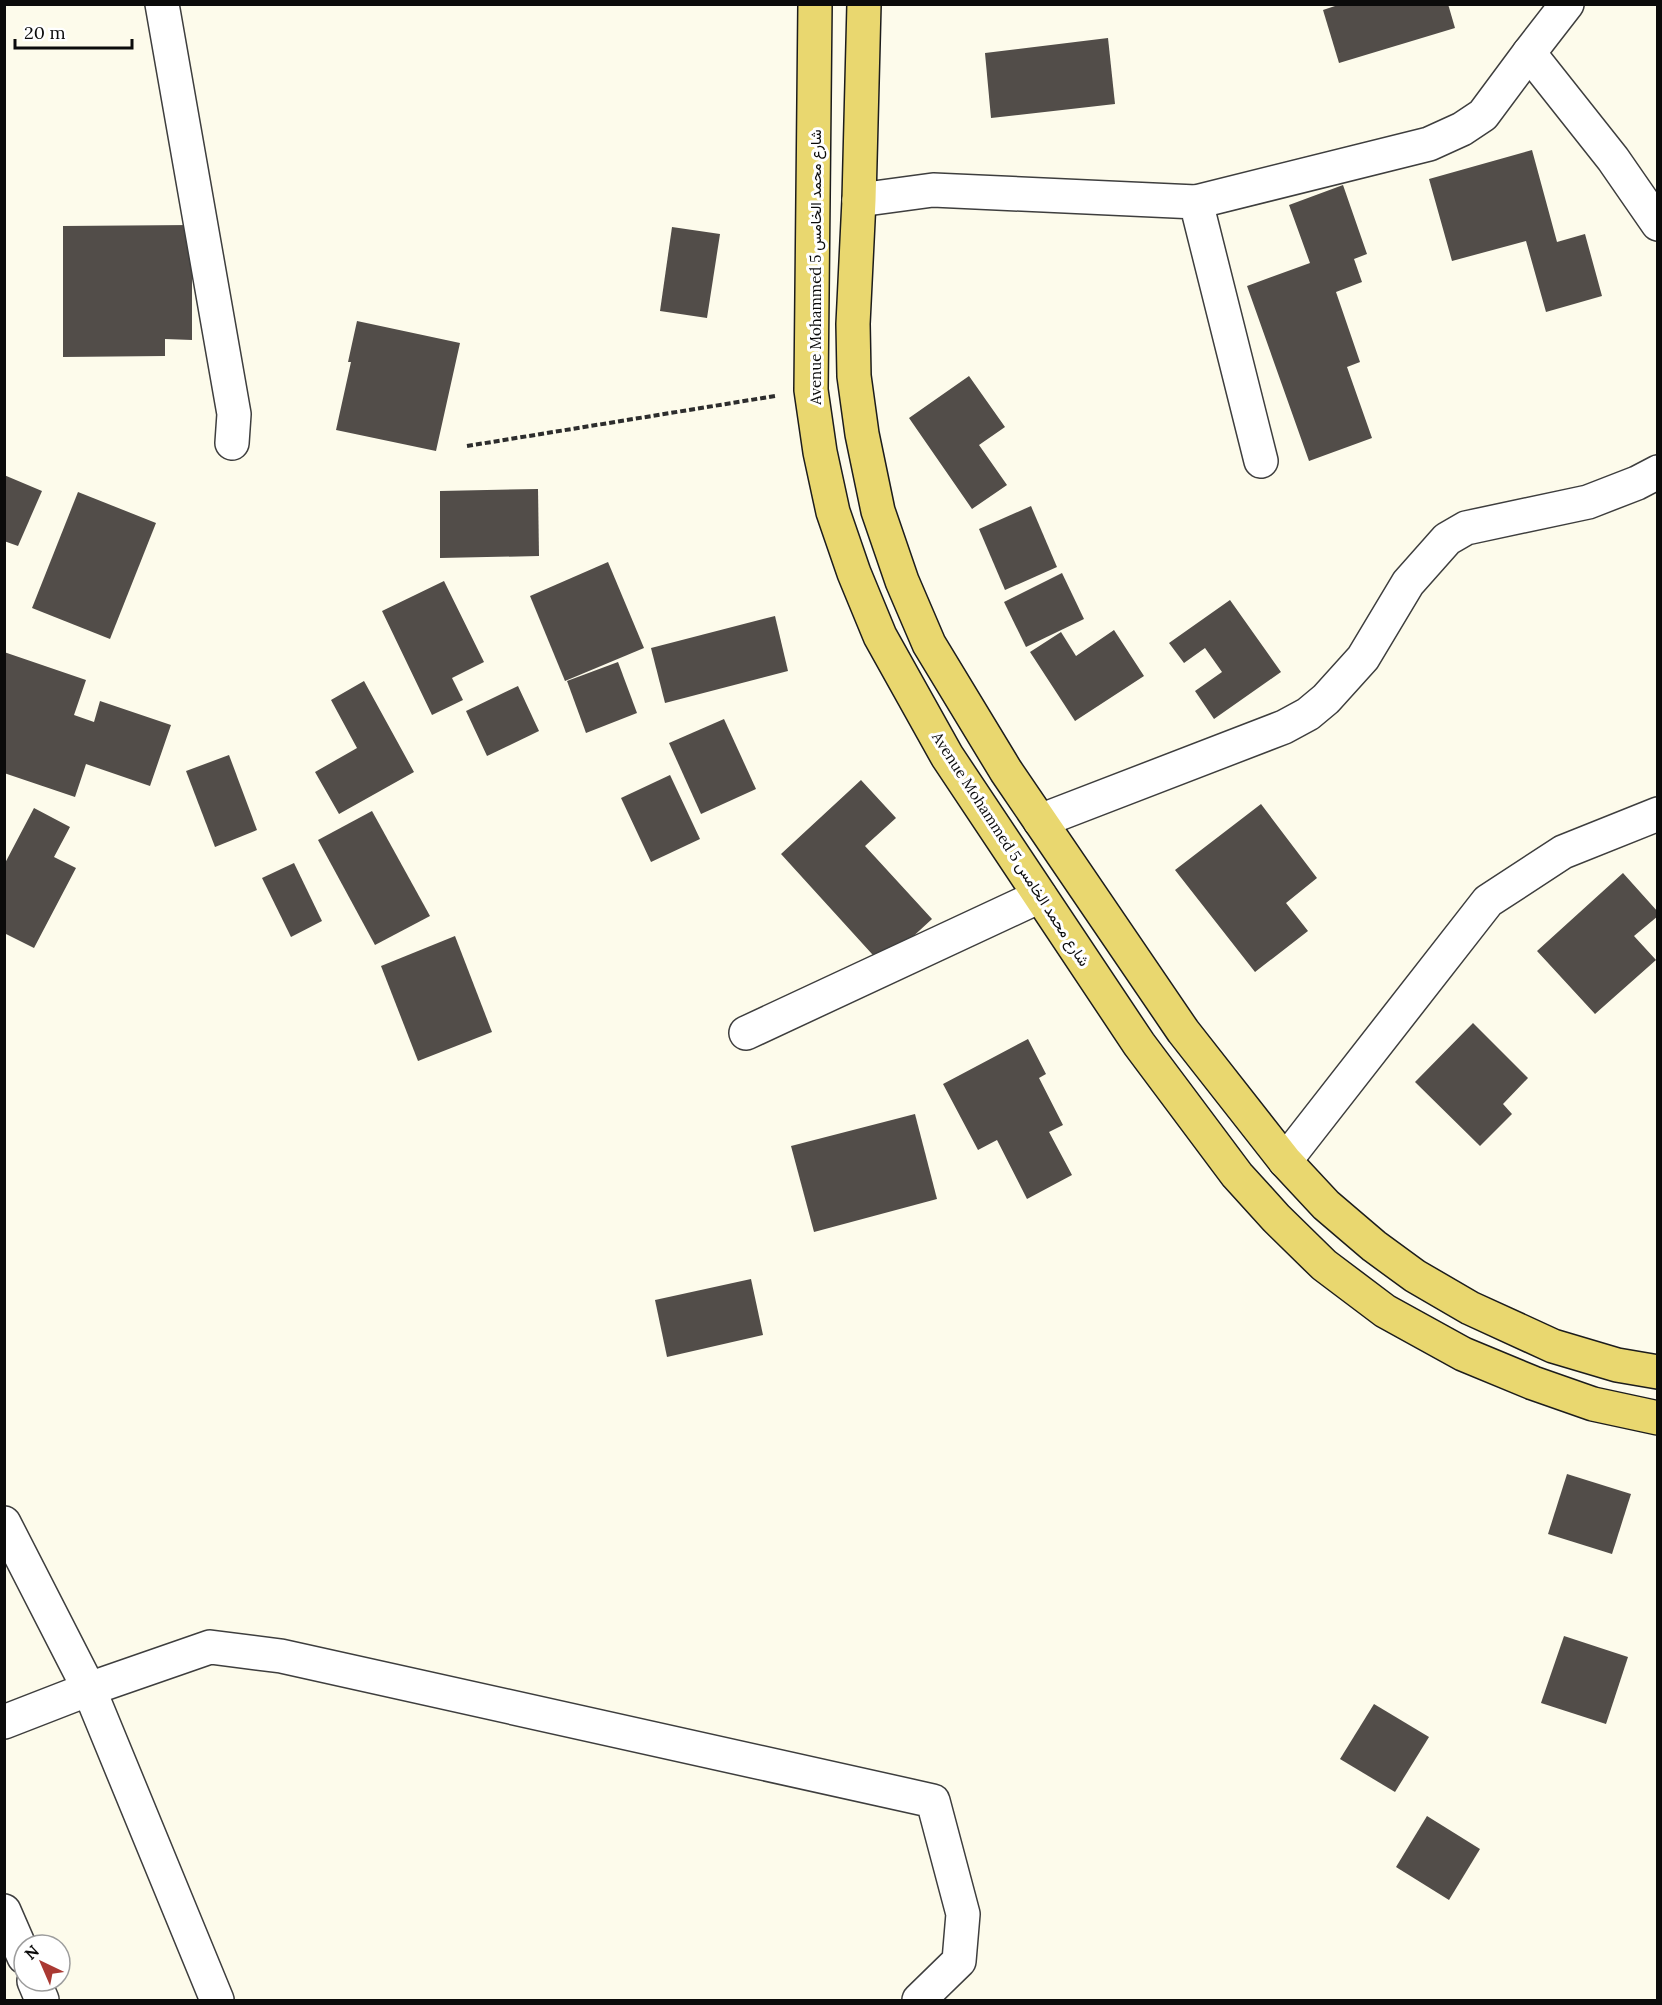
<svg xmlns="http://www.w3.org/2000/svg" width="1662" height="2005" viewBox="0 0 1662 2005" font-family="Lora,Vazirmatn,serif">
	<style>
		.building { fill: #524d49 }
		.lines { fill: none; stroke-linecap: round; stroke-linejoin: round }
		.minor-casing { stroke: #3e3e3e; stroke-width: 36 }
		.major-casing { stroke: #1c1c1c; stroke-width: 36 }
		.path { stroke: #2d2d2d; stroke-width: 4; stroke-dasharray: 6 3; stroke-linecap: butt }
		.minor { stroke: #fff; stroke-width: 33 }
		.major { stroke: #e9d76f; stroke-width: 33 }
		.labels { text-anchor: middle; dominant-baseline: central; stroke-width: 6; stroke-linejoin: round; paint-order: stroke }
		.street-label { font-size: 15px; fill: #0b0b0b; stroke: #fff }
	</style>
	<rect width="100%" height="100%" fill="#fdfbeb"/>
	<g class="building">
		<polygon points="1341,4 1448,4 1455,28 1339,63 1323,10"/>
		<polygon points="1108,38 1115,104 991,118 985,53"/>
		<polygon points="1532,150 1557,242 1585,234 1602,296 1546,312 1526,241 1452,261 1429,179"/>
		<polygon points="1343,185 1367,254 1354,259 1362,282 1336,292 1360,362 1347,367 1372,438 1309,461 1247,286 1310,263 1289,205"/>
		<polygon points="192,225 192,340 165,339 165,356 63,357 63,226"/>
		<polygon points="672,227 720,234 707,318 660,311"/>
		<polygon points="357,321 460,343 436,451 336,430 351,362 348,362"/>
		<polygon points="969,376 1005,427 979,445 1007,485 972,509 909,418"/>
		<polygon points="4,475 42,491 18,546 4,541"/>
		<polygon points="538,489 539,556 440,558 440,491"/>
		<polygon points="78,492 156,523 110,639 32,608"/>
		<polygon points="1031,506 1057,567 1005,590 979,529"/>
		<polygon points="608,562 644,648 565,681 530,596"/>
		<polygon points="1062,573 1084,619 1026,647 1004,602"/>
		<polygon points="444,581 484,662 452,678 463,700 432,715 382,611"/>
		<polygon points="1230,600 1281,672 1214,719 1195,691 1222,672 1205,648 1184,663 1169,643"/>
		<polygon points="775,616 788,671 665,703 651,648"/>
		<polygon points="1114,630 1144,676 1075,721 1030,652 1061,632 1076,656"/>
		<polygon points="4,652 86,680 74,715 94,722 100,701 171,725 150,786 86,764 75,797 4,773"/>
		<polygon points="618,662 637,713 586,733 567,681"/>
		<polygon points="364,681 414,772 339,814 315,772 357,748 331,700"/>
		<polygon points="518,686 539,731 487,756 466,711"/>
		<polygon points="724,719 756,789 701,814 669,743"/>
		<polygon points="229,755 257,830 215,847 186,771"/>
		<polygon points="670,775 700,839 651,862 621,798"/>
		<polygon points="861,780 896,818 865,846 932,919 882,965 781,854"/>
		<polygon points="1261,804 1317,878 1286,903 1308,931 1255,972 1175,870"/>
		<polygon points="34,808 70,827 54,857 76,868 34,948 4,933 4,865"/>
		<polygon points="372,811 430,916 375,945 318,840"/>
		<polygon points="294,863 322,921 291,937 262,878"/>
		<polygon points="1623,873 1658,912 1658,916 1634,936 1656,960 1595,1014 1537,951"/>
		<polygon points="455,936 492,1032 418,1061 381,966"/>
		<polygon points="1473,1023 1528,1078 1503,1104 1512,1114 1480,1146 1415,1082"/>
		<polygon points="1028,1039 1046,1074 1039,1078 1063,1125 1049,1132 1072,1175 1027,1199 997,1140 978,1150 943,1084"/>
		<polygon points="915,1114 937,1199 814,1232 791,1146"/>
		<polygon points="751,1279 763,1335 667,1357 655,1300"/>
		<polygon points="1567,1474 1631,1494 1612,1554 1548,1534"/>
		<polygon points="1564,1636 1628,1657 1606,1724 1541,1703"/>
		<polygon points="1374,1704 1429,1737 1395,1792 1340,1759"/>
		<polygon points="1427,1816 1480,1849 1449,1900 1396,1867"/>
	</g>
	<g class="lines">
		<defs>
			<g id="minor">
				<polyline points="162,4 234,414 232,443"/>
				<polyline points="1529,53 1613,159 1658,224"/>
				<polyline points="859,200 933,190 1196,202 1261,461"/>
				<polyline points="1196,202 1429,144 1462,129 1483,115 1529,53 1567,4"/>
				<polyline points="1040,821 1284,727 1308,714 1326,699 1363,658 1408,583 1447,539 1466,528 1588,502 1637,483 1658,472"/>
				<polyline points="746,1033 1040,896"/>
				<polyline points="1285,1161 1488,901 1563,852 1658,814"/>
				<polyline points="4,1523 89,1689 217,2000"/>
				<polyline points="4,1722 89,1689 210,1647 281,1656 933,1801 963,1914 959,1961 919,2000"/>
				<polyline points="4,1911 24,1957"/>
				<polyline points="34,1981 42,2000"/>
			</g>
			<g id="major">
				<polyline points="815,4 811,390 820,452 833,512 854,573 880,636 947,756 1139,1044 1237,1175 1276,1218 1324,1265 1385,1311 1463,1354 1533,1383 1593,1404 1658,1418"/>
				<polyline points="864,4 859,200 853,324 854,376 862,434 878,511 902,581 929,644 1006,771 1183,1031 1285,1161 1326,1205 1374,1246 1415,1276 1470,1308 1553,1346 1617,1365 1658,1372"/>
			</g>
		</defs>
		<use href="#minor" class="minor-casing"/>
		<use href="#major" class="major-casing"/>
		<polyline class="path" points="467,446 775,396"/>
		<use href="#minor" class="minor"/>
		<use href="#major" class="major"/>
	</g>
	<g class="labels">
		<g class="street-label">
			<text transform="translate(815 267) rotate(-90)">Avenue Mohammed 5 شارع محمد الخامس</text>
			<text transform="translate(1011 849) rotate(57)">Avenue Mohammed 5 شارع محمد الخامس</text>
		</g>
	</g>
	<rect width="1662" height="2005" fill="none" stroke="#0b0b0b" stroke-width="12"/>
	<g transform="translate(42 1963) rotate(316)"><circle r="28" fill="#ffffff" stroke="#9d9d9d" stroke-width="1.5"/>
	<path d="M0-4.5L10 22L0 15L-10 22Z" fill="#aa3933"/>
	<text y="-9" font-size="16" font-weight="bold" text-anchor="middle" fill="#0b0b0b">N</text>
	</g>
	<path d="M15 39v9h117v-9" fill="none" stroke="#0b0b0b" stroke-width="3"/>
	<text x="24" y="39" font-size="18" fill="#0b0b0b" stroke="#ffffff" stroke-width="4.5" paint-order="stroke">20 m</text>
</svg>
